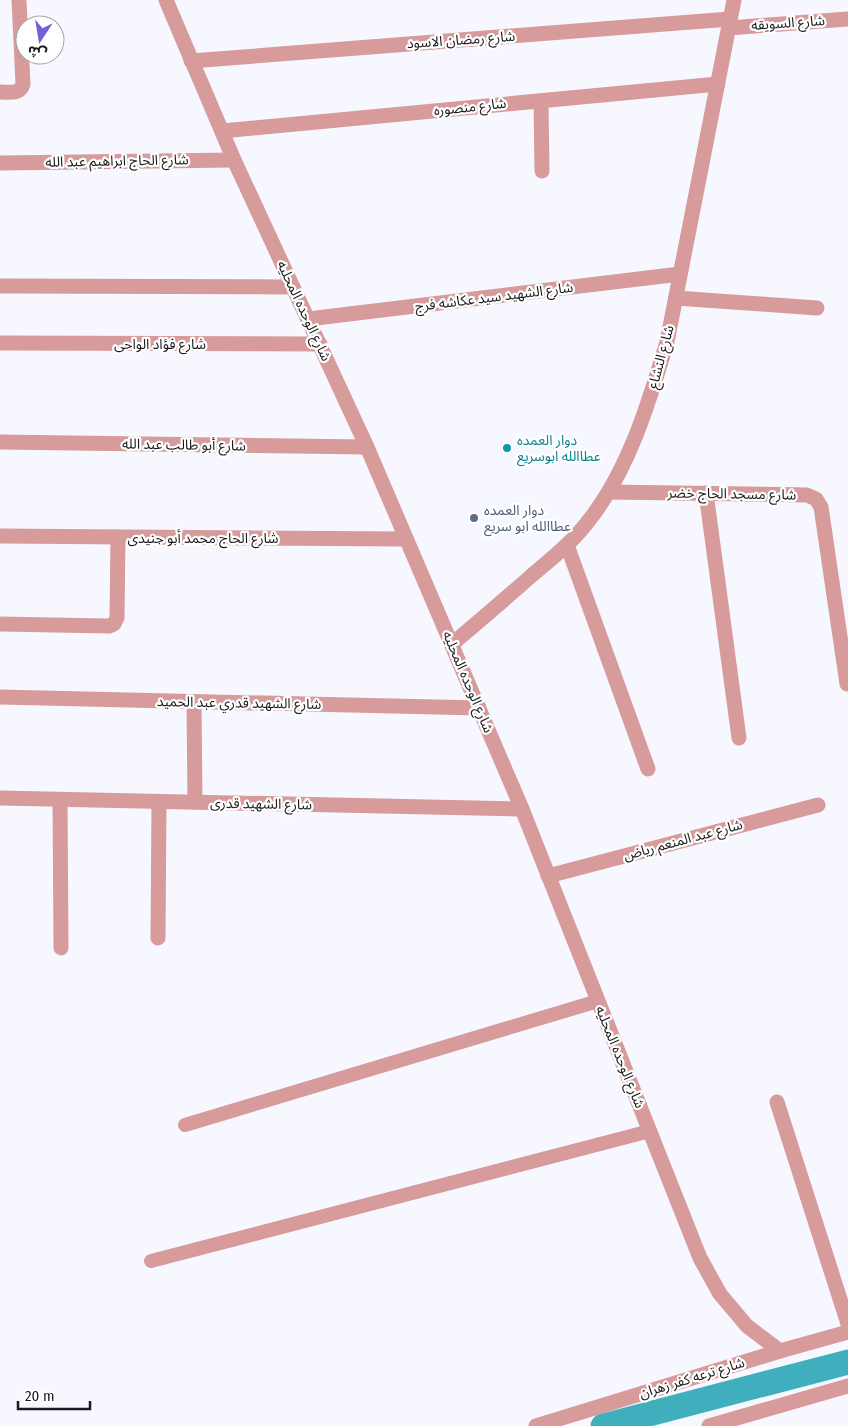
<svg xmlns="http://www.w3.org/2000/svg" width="848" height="1426" viewBox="0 0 848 1426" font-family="'Fira Sans Condensed','Noto Sans Arabic',sans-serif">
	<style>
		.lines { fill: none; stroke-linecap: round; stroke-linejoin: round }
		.canal { stroke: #40afbd; stroke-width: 25 }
		.lane { stroke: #d79b9c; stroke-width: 14 }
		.street { stroke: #d79b9c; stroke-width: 15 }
		.culture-dot { fill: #0f9aa8; stroke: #fff; stroke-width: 2 }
		.service-dot { fill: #5c6f8a; stroke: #fff; stroke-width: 2 }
		.labels { text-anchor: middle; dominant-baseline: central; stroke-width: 4.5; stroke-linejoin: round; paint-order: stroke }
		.street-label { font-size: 14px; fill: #191a1d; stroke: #fff }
		.culture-label { font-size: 14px; fill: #0d838f; stroke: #fff; text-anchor: start }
		.service-label { font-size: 14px; fill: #4e5e75; stroke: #fff; text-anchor: start }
	</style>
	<rect width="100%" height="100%" fill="#f7f8ff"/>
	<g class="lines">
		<polyline class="canal" points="603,1426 848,1362"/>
		<g class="lane">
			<polyline points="185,1125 598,1001"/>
			<polyline points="151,1261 650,1131"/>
		</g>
		<g class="street">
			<polyline points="166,0 234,160 367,447 522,809 700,1258 720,1294 747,1326 780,1351"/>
			<polyline points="729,28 848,19"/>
			<polyline points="191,61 730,19"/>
			<path d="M0 92C9 92 20 95 23 84L19 0"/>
			<polyline points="541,101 542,171"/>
			<polyline points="222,131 718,84"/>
			<polyline points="0,163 234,160"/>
			<polyline points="0,286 293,287"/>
			<polyline points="676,298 817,308"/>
			<polyline points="308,319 680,274"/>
			<polyline points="0,343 320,344"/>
			<polyline points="0,442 367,447"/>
			<polyline points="609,492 807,495 816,499 821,507 847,684"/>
			<polyline points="706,493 739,738"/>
			<polyline points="0,536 406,539"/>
			<polyline points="567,545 648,769"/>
			<polyline points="0,624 109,626 114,624 117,618 118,537"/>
			<path d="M452 644C478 622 504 600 530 577 551 559 573 542 590 519 629 469 649 402 667 342L734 0"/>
			<polyline points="0,697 479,708"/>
			<polyline points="194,702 195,802"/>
			<polyline points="0,798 522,809"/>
			<polyline points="60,800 61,948"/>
			<polyline points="548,876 818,805"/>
			<polyline points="158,938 159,802"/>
			<polyline points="777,1102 848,1324"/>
			<polyline points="536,1426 780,1351 848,1332"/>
			<polyline points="709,1426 848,1386"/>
		</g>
	</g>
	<circle class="culture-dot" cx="507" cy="448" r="5"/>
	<circle class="service-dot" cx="474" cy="518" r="5"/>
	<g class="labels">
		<g class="street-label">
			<text transform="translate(788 23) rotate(-4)">شارع السويقه</text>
			<text transform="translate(461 40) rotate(-4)">شارع رمضان الاسود</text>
			<text transform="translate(470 107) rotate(-6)">شارع منصوره</text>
			<text transform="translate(117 161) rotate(-1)">شارع الحاج ابراهيم عبد الله</text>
			<text transform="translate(494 297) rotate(-7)">شارع الشهيد سيد عكاشه فرج</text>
			<text transform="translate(304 311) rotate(65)">شارع الوحده المحليه</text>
			<text x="160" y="344">شارع فؤاد الواحى</text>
			<text transform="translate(661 357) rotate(-75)">شارع النشاع</text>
			<text transform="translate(184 445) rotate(1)">شارع أبو طالب عبد الله</text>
			<text transform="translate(732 494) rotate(1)">شارع مسجد الحاج خضر</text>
			<text x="203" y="538">شارع الحاج محمد أبو جنيدى</text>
			<text transform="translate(468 682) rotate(67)">شارع الوحده المحليه</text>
			<text transform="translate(239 703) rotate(1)">شارع الشهيد قدري عبد الحميد</text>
			<text transform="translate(261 804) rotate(1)">شارع الشهيد قدرى</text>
			<text transform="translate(683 840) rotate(-15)">شارع عبد المنعم رياض</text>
			<text transform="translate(620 1057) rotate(68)">شارع الوحده المحليه</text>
			<text transform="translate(692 1378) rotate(-17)">شارع ترعه كفر زهران</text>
		</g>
		<g class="culture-label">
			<text x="517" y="440">دوار العمده<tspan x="517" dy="16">عطاالله ابوسريع</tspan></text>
		</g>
		<g class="service-label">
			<text x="484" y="510">دوار العمده<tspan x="484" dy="16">عطاالله ابو سريع</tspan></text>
		</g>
	</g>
	<g transform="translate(40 40) rotate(192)"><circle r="24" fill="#ffffff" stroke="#a3a3a5"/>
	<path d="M0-4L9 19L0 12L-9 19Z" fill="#795cd7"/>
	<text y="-8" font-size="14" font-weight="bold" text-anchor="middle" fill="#191a1d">ش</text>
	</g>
	<path d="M18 1401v8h72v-8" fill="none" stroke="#191a1d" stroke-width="2.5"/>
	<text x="25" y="1401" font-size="15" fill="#191a1d" stroke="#ffffff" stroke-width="4" paint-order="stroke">20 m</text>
</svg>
